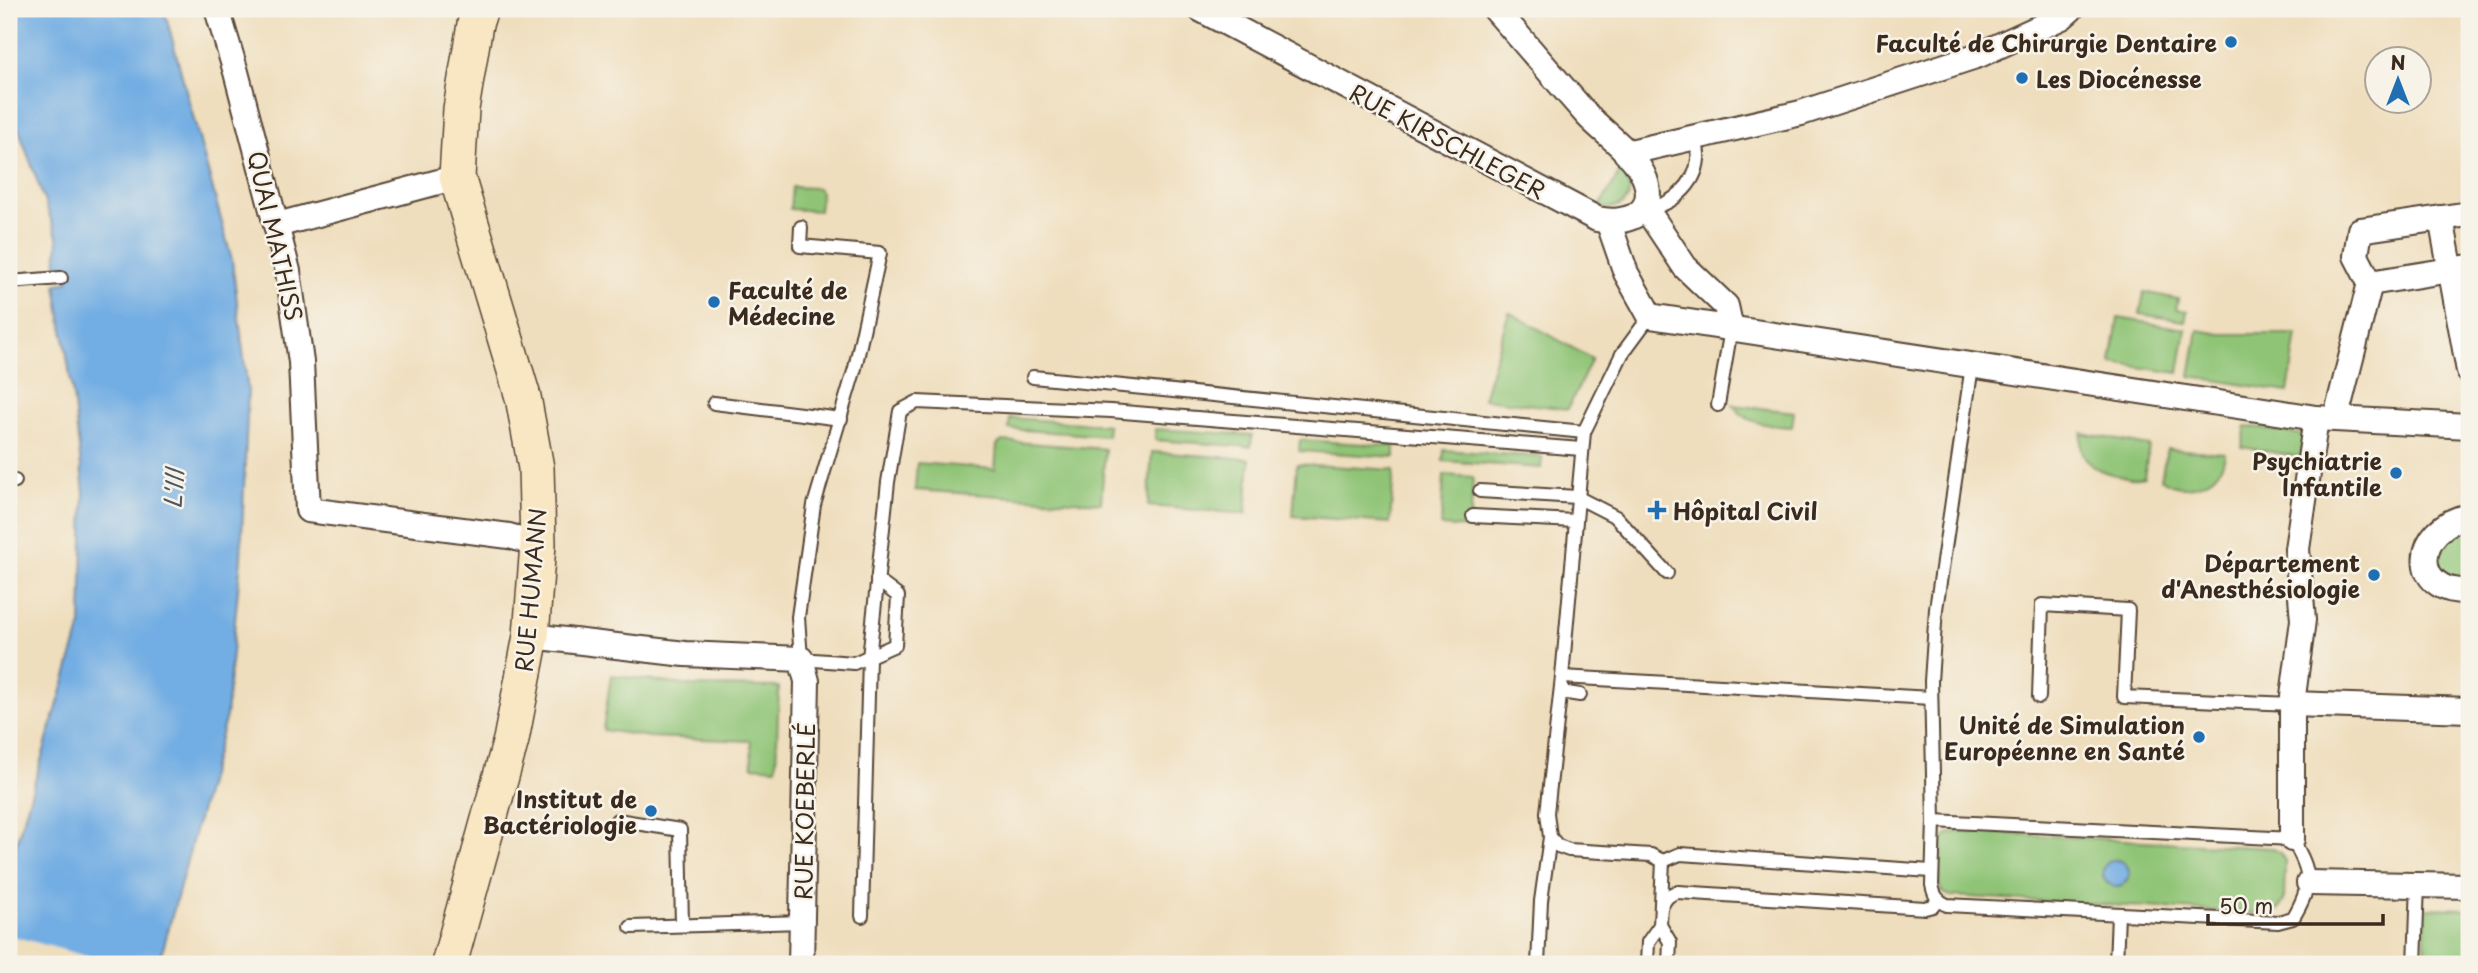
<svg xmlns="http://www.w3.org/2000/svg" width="2478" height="973" viewBox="0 0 2478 973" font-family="'Playpen Sans',sans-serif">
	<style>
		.green { fill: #8fc476; stroke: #65774a; stroke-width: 2; fill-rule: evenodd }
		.water { fill: #72ade3; stroke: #566c80; stroke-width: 2 }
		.pier { fill: #efdebd }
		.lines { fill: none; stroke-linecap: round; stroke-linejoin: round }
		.lane-casing { stroke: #564536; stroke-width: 16 }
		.street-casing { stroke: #564536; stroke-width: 28 }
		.secondary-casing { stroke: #564536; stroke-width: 38 }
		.lane { stroke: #fff; stroke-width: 12 }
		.street { stroke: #fff; stroke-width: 24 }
		.secondary { stroke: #f9e7c3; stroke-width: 35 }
		.poi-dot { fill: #1f6fb2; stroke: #f7f3e8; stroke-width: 2.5 }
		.labels { text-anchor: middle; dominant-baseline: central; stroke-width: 5; stroke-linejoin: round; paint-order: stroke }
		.poi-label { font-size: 23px; font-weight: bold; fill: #3b2a1e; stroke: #f7f3e8; text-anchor: end }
		.street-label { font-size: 23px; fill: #3b2a1e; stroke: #f7f3e8 }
		.water-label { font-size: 24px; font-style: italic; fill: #4e5863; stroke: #f7f3e8 }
	</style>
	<rect width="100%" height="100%" fill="#f7f3e8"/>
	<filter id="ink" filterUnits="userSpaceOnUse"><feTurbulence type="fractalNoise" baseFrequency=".0143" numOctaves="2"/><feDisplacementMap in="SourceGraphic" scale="14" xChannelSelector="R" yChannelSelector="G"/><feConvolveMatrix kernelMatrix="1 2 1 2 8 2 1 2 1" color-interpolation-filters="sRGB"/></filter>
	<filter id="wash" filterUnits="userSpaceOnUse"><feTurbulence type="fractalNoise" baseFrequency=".00686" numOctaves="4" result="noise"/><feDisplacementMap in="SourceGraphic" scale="28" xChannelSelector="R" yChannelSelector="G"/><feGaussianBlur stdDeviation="1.57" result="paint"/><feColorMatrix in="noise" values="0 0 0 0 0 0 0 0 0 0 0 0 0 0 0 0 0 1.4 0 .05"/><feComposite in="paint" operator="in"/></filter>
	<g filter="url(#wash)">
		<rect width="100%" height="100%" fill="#efdebd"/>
		<g class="green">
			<path d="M1621 170C1638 195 1628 210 1599 208Z"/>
			<polygon points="792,187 818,188 821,192 819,211 790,209"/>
			<polygon points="2144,292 2178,299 2176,309 2187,311 2185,321 2140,314"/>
			<polygon points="1509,312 1592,359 1568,409 1483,399"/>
			<polygon points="2118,318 2186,329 2179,373 2111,363"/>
			<polygon points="2198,330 2221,334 2297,334 2288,392 2190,376"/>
			<path d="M1733 405 1794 412 1792 427C1769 425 1748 426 1733 405Z"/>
			<polygon points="1010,418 1108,425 1107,436 1009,429"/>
			<polygon points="2246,426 2304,435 2301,457 2242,447"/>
			<polygon points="1155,429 1252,435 1251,447 1155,440"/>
			<path d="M2082 433 2149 446 2144 477C2134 480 2125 477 2116 475 2093 471 2077 458 2082 433Z"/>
			<polygon points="1300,440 1395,446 1395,457 1299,451"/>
			<polygon points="1002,441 1105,449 1101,503 915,490 917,463 995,469 997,445"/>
			<path d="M2167 449 2225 453C2223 483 2183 497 2161 479Z"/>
			<polygon points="1444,450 1542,457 1541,468 1443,461"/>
			<polygon points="1152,452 1250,459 1246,514 1148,506"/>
			<polygon points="1297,464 1394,470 1390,523 1293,516"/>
			<polygon points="1444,475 1473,477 1470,528 1441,526"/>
			<path d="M2469 526V582C2452 580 2434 573 2438 553 2439 545 2442 539 2449 534 2454 530 2463 528 2469 526Z"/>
			<polygon points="611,675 692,686 779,687 776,768 752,766 751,741 650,737 603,730"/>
			<path d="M1959 831 2272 848 2280 853 2285 861 2284 900 2279 909 2269 914 1950 896 1942 892 1939 883 1942 841 1949 834ZM2114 860 2127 881 2120 886 2107 883 2103 876 2104 867Z"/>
			<polygon points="2426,908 2469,909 2469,964 2426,964 2424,961"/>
		</g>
		<g class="water">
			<polygon points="9,9 164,9 232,260 248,392 241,558 226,716 159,964 9,964 9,868 81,626 84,493 73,396 56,285 68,281 65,271 56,272 58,239 11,108 9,95"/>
			<circle cx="2116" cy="873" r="13"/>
		</g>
		<polygon class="pier" points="9,935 115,964 9,964"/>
	</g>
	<g filter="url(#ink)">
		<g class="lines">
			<defs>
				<g id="lane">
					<path d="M1645 207C1670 209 1696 184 1698 159 1699 152 1696 144 1695 137"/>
					<polyline points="801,227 800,246 880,253 855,368 814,505 798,617 801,659 854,663 895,645 898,596 877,580"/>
					<polyline points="9,282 61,278"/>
					<polyline points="1033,377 1584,432"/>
					<polyline points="714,403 841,419"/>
					<polyline points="1718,405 1731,329"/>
					<polyline points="9,482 15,481"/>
					<polyline points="1480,491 1577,497 1616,517 1667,573"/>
					<polyline points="1473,516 1575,521"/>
					<polyline points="1562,677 1931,698"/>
					<polyline points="1561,692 1580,695"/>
					<polyline points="2039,697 2042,605 2128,610 2124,697 2292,704"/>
					<polyline points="617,820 680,830 682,925"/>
					<path d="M1934 821 2292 839C2312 873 2313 884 2293 918L2278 922 1947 905C1937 901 1934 895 1932 885Z"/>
					<polyline points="1934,821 1931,681 1936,609 1972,366"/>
					<polyline points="1550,837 1558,846 1569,850 1651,855 1663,861"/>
					<polyline points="1663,861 1680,854 1931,871"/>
					<path d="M1661 908C1665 899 1668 894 1678 892L1925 908 1933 906 1938 900"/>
					<polyline points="862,916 869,658 888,482 900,411 917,402 1111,411 1581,449"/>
					<polyline points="1660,925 1670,942 1669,964"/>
					<polyline points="631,927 802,922"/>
					<polyline points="1538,964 1541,901 1550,837 1547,813 1562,677 1584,432 1622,354 1650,316"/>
					<polyline points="1647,964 1648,942 1660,925 1663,861"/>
					<polyline points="2116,964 2118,914"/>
					<polyline points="2415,964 2418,884"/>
				</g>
				<g id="street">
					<polyline points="217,9 236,72 288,271 301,362 308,510 509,536 538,544"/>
					<path d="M1200 9 1597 219C1625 225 1658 215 1645 179 1635 153 1606 135 1587 115 1556 80 1526 44 1495 9"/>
					<polyline points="1626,153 1801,113 1979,55 2062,17 2071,9"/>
					<polyline points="1645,207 1685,267 1726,306 1731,329"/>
					<polyline points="2441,218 2469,371"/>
					<polyline points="1608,221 1626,273 1650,316 2316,418 2469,426"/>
					<polyline points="277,225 457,177"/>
					<polyline points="2370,283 2469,267"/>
					<polyline points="2336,417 2370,283 2356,256 2360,230 2469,214"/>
					<path d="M2469 516C2413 527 2409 594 2469 591"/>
					<polyline points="531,636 685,654 801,659 807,681 801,964"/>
					<polyline points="2292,704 2469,710"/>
					<polyline points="2292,839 2292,704 2303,620 2297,549 2316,418"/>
					<polyline points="2309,883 2469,886"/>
				</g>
				<polyline id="secondary" points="449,964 511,740 531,636 538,544 536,468 523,397 457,177 461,109 475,24 480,9"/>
			</defs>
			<use href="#lane" class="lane-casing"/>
			<use href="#street" class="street-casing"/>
			<use href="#secondary" class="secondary-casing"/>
			<use href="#lane" class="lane"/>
			<use href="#street" class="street"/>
			<use href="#secondary" class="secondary"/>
		</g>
	</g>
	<g class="poi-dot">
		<circle cx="2231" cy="42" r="7"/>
		<circle cx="2022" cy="78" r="7"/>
		<circle cx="714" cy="302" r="7"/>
		<circle cx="2396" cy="473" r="7"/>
		<path d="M1653.5 499.5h7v7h7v7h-7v7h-7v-7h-7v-7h7z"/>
		<circle cx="2374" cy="575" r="7"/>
		<circle cx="2199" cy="737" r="7"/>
		<circle cx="651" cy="811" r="7"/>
	</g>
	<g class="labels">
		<g class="poi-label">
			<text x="2217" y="42">Faculté de Chirurgie Dentaire</text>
			<text x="2036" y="78" text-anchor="start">Les Diocénesse</text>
			<text x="728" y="289" text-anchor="start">Faculté de<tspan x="728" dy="26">Médecine</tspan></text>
			<text x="2382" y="460">Psychiatrie<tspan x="2382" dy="26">Infantile</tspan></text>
			<text x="1673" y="510" text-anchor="start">Hôpital Civil</text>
			<text x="2360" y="562">Département<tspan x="2360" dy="26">d'Anesthésiologie</tspan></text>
			<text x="2185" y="724">Unité de Simulation<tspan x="2185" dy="26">Européenne en Santé</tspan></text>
			<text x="637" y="798">Institut de<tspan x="637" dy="26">Bactériologie</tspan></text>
		</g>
		<g class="street-label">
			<text transform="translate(1448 141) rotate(28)">RUE KIRSCHLEGER</text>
			<text transform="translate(276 236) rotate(77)">QUAI MATHISS</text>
			<text transform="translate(530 590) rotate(-85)">RUE HUMANN</text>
			<text transform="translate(804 811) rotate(-89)">RUE KOEBERLÉ</text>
		</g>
		<g class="water-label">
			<text transform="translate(173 489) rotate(-85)">L'Ill</text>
		</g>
	</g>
	<rect width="2478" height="973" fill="none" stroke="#f7f3e8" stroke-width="35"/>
	<g transform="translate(2398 80)"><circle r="33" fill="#f7f3e8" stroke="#aca397" stroke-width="2"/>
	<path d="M0-5L12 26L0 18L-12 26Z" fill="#1f6fb2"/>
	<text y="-10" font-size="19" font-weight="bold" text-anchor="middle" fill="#3b2a1e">N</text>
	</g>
	<path d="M2208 914v10h175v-10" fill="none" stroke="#3b2a1e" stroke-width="3.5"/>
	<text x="2219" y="914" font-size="21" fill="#3b2a1e" stroke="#f7f3e8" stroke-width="5" paint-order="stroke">50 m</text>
</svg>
